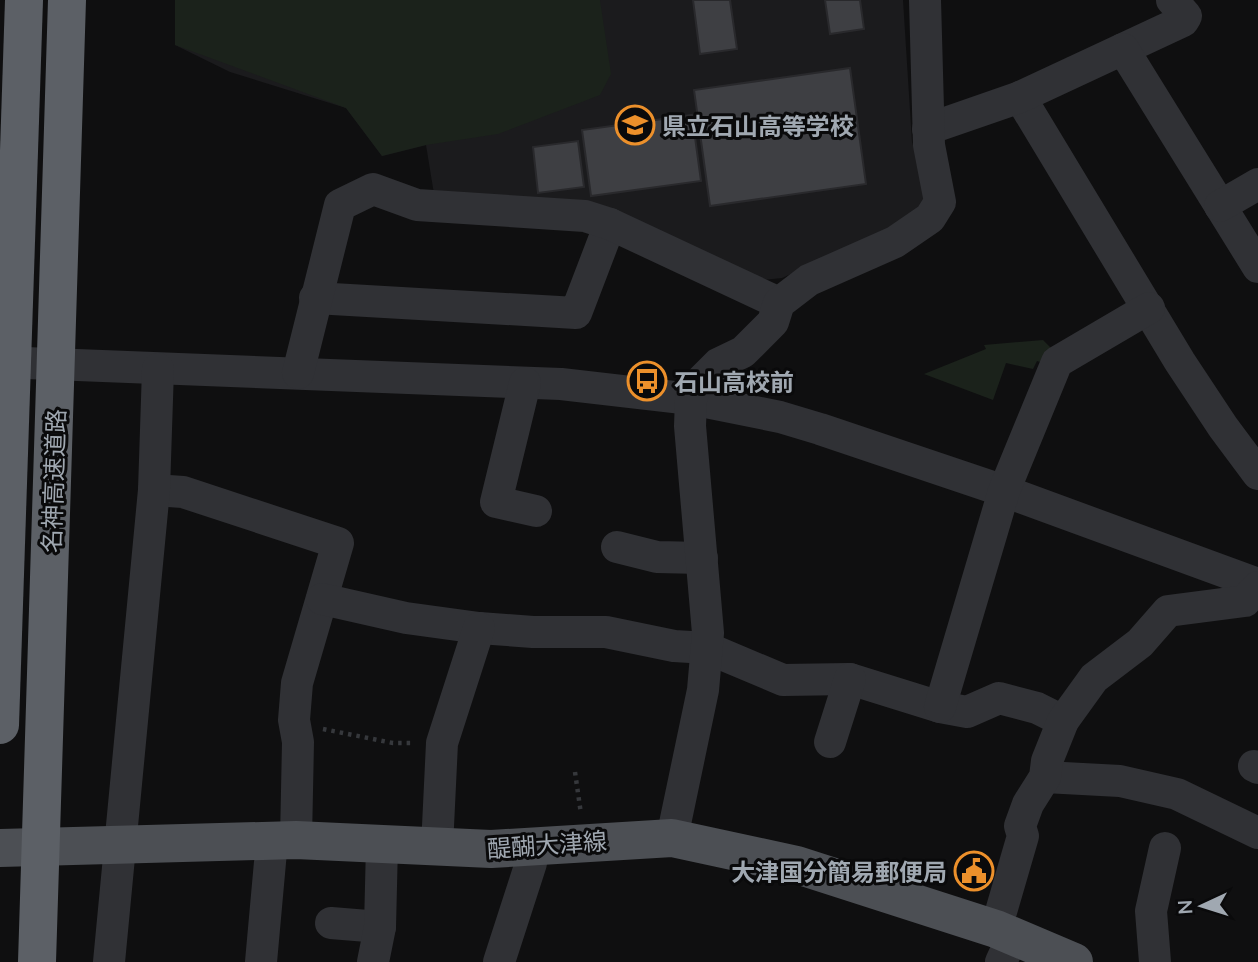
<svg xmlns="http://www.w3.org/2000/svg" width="1258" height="962" viewBox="0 0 1258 962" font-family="Lato,'Noto Sans JP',sans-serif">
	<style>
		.built { fill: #1b1b1d }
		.green { fill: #1b221b }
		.building { fill: #3e3f43; stroke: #29292c; stroke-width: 2 }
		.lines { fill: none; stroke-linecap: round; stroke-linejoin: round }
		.path { stroke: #36383c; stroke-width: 4.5; stroke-dasharray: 3.5 5; stroke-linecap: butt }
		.minor { stroke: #303135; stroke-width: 32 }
		.major { stroke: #4c4f54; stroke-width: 38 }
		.highway { stroke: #5c6066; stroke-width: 38 }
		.labels { text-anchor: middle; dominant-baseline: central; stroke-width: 6; stroke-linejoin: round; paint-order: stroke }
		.poi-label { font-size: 24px; font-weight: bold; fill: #a0a8b1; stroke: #0a0a0b; text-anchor: start }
		.street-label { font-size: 24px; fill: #a0a8b1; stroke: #0a0a0b }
	</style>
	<rect width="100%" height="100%" fill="#0f0f10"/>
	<polygon class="built" points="175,0 903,0 912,142 928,195 913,216 893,229 782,278 763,280 620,215 434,194 426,145 382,156 346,108 230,72 175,45"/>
	<g class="green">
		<polygon points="175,0 600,0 611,74 600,95 498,134 426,145 382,156 346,108 175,45"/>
		<polygon points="1043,340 1053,350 1046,364 1037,361 1033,369 1006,363 993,400 924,374 986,349 984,345"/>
	</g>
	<g class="building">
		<polygon points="693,0 730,0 737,49 700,54"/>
		<polygon points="825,0 860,0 864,29 830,34"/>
		<polygon points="850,68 866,184 710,206 694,90"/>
		<polygon points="692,115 701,181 591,196 582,130"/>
		<polygon points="578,141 584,187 538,193 533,147"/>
	</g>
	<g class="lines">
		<g class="path">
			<polyline points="323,729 393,743 415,743"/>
			<polyline points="575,772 581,814"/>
		</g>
		<g class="minor">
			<polyline points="1123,49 1183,21 1186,16 1172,0"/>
			<polyline points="1020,97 1180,362 1223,427 1258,474"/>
			<polyline points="928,129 1020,97 1123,49 1258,267"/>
			<polyline points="1220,206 1258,184"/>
			<polyline points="315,298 576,313 610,224"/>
			<polyline points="0,362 561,384 691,399 780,417 820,429 1004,491 1258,584"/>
			<polyline points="298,373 340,205 373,189 417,205 585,216 610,224 779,303"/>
			<polyline points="525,383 496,502 536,511"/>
			<polyline points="154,490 183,492 338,543 297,683 294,720 298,742 296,840"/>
			<polyline points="617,547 657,557 702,558"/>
			<polyline points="322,599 406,618 479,628 533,632 606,632 674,646 707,648 783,680 850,679 940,707 967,712 999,698 1037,708 1063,721"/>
			<polyline points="940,707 1004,491 1057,362 1149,308"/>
			<polyline points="830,742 850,679"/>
			<polyline points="1254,766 1258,768"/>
			<polyline points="1045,777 1120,781 1177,794 1258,833"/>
			<polyline points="672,838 703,690 708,633 690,426 691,399 696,386 718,364 743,352 773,322 779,303 809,280 895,242 930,218 940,202 929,145 925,0"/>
			<polyline points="437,847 442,743 479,628"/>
			<polyline points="331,923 380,927"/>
			<polyline points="996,929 1023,836 1020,826 1028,804 1045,777 1047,761 1063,721 1094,678 1140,643 1168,611 1245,601 1258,587"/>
			<polyline points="109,962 154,490 158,369"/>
			<polyline points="261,962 272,840"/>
			<polyline points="373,962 380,927 382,845"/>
			<polyline points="499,962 531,863 528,846"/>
			<polyline points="1001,962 1013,936"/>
			<polyline points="1155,962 1151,911 1165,848"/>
		</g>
		<polyline class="major" points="0,848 296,840 491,849 672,838 797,865 996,929 1074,962"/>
		<g class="highway">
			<polyline points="0,725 24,0"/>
			<polyline points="37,962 67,0"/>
		</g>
	</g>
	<defs>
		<symbol id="school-ring" viewBox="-11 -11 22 22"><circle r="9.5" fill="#0a0a0b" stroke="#ec902b" stroke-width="1.5"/><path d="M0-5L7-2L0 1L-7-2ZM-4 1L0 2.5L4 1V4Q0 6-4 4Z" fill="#ec902b"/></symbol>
		<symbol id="bus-ring" viewBox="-11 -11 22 22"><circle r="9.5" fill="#0a0a0b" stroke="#ec902b" stroke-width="1.5"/><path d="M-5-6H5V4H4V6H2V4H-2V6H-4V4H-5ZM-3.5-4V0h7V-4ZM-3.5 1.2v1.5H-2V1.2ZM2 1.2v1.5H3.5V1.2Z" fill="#ec902b"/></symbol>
		<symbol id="civic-ring" viewBox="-11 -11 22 22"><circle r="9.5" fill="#0a0a0b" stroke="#ec902b" stroke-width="1.5"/><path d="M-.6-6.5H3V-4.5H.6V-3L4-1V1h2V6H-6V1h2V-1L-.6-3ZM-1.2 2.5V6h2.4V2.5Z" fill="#ec902b"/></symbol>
	</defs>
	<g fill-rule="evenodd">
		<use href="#school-ring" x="613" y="103" width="44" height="44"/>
		<use href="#bus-ring" x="625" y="359" width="44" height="44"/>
		<use href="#civic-ring" x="952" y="849" width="44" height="44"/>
	</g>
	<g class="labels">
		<g class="poi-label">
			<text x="662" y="125">県立石山高等学校</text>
			<text x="674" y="381">石山高校前</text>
			<text x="947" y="871" text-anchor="end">大津国分簡易郵便局</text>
		</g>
		<g class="street-label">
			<text transform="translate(53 481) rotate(-88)">名神高速道路</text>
			<text transform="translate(547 844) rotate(-4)">醍醐大津線</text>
		</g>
	</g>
	<g transform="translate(1202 906) rotate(266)" stroke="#0a0a0b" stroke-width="5" paint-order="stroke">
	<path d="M0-5L12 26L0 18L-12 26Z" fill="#a0a8b1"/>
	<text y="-10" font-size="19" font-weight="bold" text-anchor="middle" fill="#a0a8b1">N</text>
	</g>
</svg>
